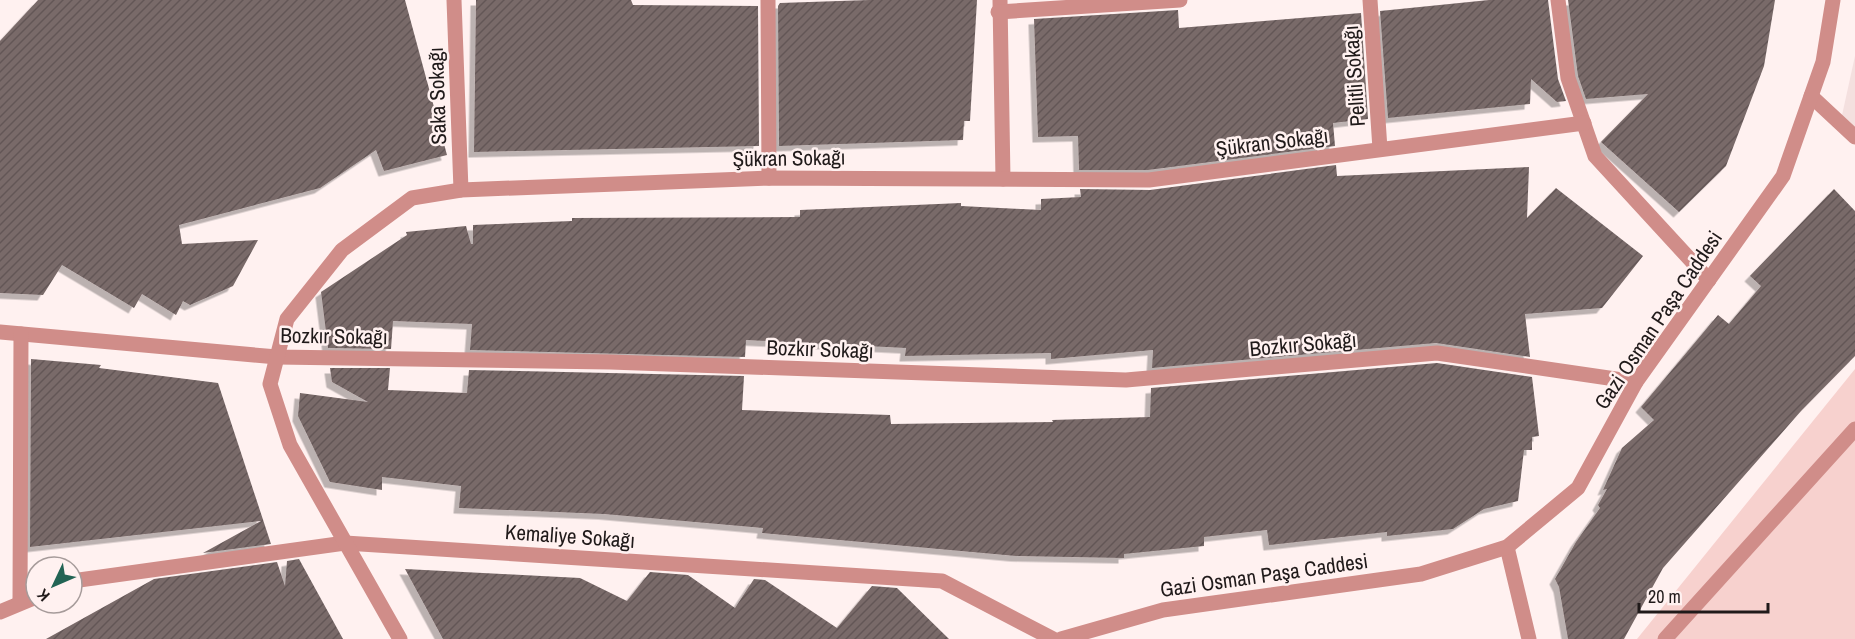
<svg xmlns="http://www.w3.org/2000/svg" width="1855" height="639" viewBox="0 0 1855 639" font-family="'Archivo Narrow',sans-serif">
	<style>
		.built { fill: #f4e0df }
		.park { fill: #f7d1ce }
		.building { fill: url(#building-hatch); filter: url(#shadow) }
		.lines { fill: none; stroke-linecap: round; stroke-linejoin: round }
		.minor { stroke: #d08d89; stroke-width: 15 }
		.labels { text-anchor: middle; dominant-baseline: central; stroke-width: 5; stroke-linejoin: round; paint-order: stroke }
		.street-label { font-size: 21px; fill: #201a1a; stroke: #fff1f0 }
	</style>
	<defs>
		<pattern id="building-hatch" width="6" height="6" patternUnits="userSpaceOnUse" patternTransform="scale(1.5)"><rect width="6" height="6" fill="#796a69"/><path d="M-1 1l2-2M0 6l6-6M5 7l2-2" fill="none" stroke="#635656"/></pattern>
		<filter id="shadow"><feDropShadow dx="-5.5" dy="5.5" stdDeviation="0" flood-color="#0004"/></filter>
	</defs>
	<rect width="100%" height="100%" fill="#fff1f0"/>
	<polygon class="built" points="1855,56 1855,143 1839,129"/>
	<polygon class="park" points="1855,369 1855,639 1637,639"/>
	<g class="building">
		<polygon points="38,0 405,0 447,155 384,171 376,150 320,188 179,225 182,244 258,240 233,286 190,305 183,301 176,315 142,294 134,308 62,265 43,295 0,293 0,41"/>
		<polygon points="476,0 631,0 633,5 758,6 759,146 474,152"/>
		<polygon points="869,0 977,0 970,121 964,121 963,140 779,146 778,6 780,3"/>
		<polygon points="1489,0 1548,0 1558,79 1566,101 1557,102 1531,79 1530,104 1388,118 1380,11"/>
		<polygon points="1568,0 1775,0 1764,66 1726,166 1679,212 1601,142 1648,94 1586,99 1578,76"/>
		<polygon points="1178,10 1179,28 1361,13 1368,119 1333,123 1335,146 1148,170 1079,170 1078,136 1038,137 1034,19"/>
		<polygon points="1336,165 1337,176 1529,167 1527,218 1556,188 1643,256 1602,308 1525,314 1530,357 1436,343 1152,368 1153,350 1051,359 1051,353 905,356 906,348 746,340 745,357 470,350 472,324 393,321 391,349 328,348 321,292 407,235 406,232 466,226 471,244 473,244 473,225 572,221 572,218 800,217 800,210 961,203 961,206 1041,210 1041,199 1081,197 1080,189 1150,190"/>
		<polygon points="1834,189 1855,211 1855,356 1801,411 1663,568 1624,639 1568,639 1559,587 1555,579 1576,542 1600,508 1598,505 1607,489 1603,490 1622,448 1654,420 1641,407 1718,315 1729,324 1761,286 1750,276"/>
		<polygon points="31,359 101,365 99,368 218,383 271,544 203,553 261,521 30,547"/>
		<polygon points="1437,363 1532,377 1539,436 1532,437 1532,450 1524,450 1518,501 1484,509 1453,529 1387,536 1387,532 1269,545 1267,530 1204,537 1204,546 1124,554 1124,558 1016,556 762,533 763,528 604,514 459,508 461,486 382,477 382,490 330,482 298,416 300,393 368,402 332,382 330,368 390,368 388,390 467,393 469,370 744,376 742,410 890,415 891,424 1053,422 1052,420 1150,417 1151,388"/>
		<polygon points="299,559 343,639 46,639 154,579 277,562 285,586 287,561"/>
		<polygon points="405,569 580,578 627,601 650,572 688,575 735,608 754,579 765,580 837,628 872,586 897,588 949,639 443,639"/>
	</g>
	<g class="lines">
		<g class="minor">
			<polyline points="454,0 461,190"/>
			<polyline points="768,0 769,178"/>
			<polyline points="1000,0 1003,179"/>
			<polyline points="1370,0 1380,149"/>
			<polyline points="1558,0 1568,78 1595,156 1709,280"/>
			<polyline points="998,12 1180,0"/>
			<polyline points="1811,96 1855,137"/>
			<polyline points="0,332 277,357 610,362 1126,380 1437,353 1636,382"/>
			<polyline points="1507,547 1529,639"/>
			<polyline points="72,581 345,543 942,581 1053,639"/>
			<polyline points="20,603 21,334"/>
			<polyline points="0,612 36,597"/>
			<polyline points="400,639 290,445 270,384 287,319 342,250 412,198 461,190 769,178 1149,180 1584,123"/>
			<polyline points="1061,639 1163,610 1421,574 1507,547 1578,488 1636,382 1783,176 1823,62 1833,0"/>
			<polyline points="1665,639 1855,429"/>
		</g>
	</g>
	<g class="labels">
		<g class="street-label">
			<text transform="translate(1354 76) rotate(-94)">Pelitli Sokağı</text>
			<text transform="translate(437 96) rotate(-92)">Saka Sokağı</text>
			<text transform="translate(1272 142) rotate(-7)">Şükran Sokağı</text>
			<text transform="translate(789 158) rotate(-1)">Şükran Sokağı</text>
			<text transform="translate(1658 320) rotate(-56)">Gazi Osman Paşa Caddesi</text>
			<text transform="translate(334 336) rotate(1)">Bozkır Sokağı</text>
			<text transform="translate(1303 344) rotate(-5)">Bozkır Sokağı</text>
			<text transform="translate(820 349) rotate(2)">Bozkır Sokağı</text>
			<text transform="translate(570 536) rotate(4)">Kemaliye Sokağı</text>
			<text transform="translate(1264 575) rotate(-8)">Gazi Osman Paşa Caddesi</text>
		</g>
	</g>
	<g transform="translate(54 585) rotate(226)"><circle r="28" fill="#fff1f0" stroke="#a69b9a" stroke-width="1.5"/>
	<path d="M0-4.5L10 22L0 15L-10 22Z" fill="#226454"/>
	<text y="-9" font-size="16" font-weight="bold" text-anchor="middle" fill="#201a1a">K</text>
	</g>
	<path d="M1639 603v9h129v-9" fill="none" stroke="#201a1a" stroke-width="3"/>
	<text x="1648" y="603" font-size="18" fill="#201a1a" stroke="#fff1f0" stroke-width="4.5" paint-order="stroke">20 m</text>
</svg>
